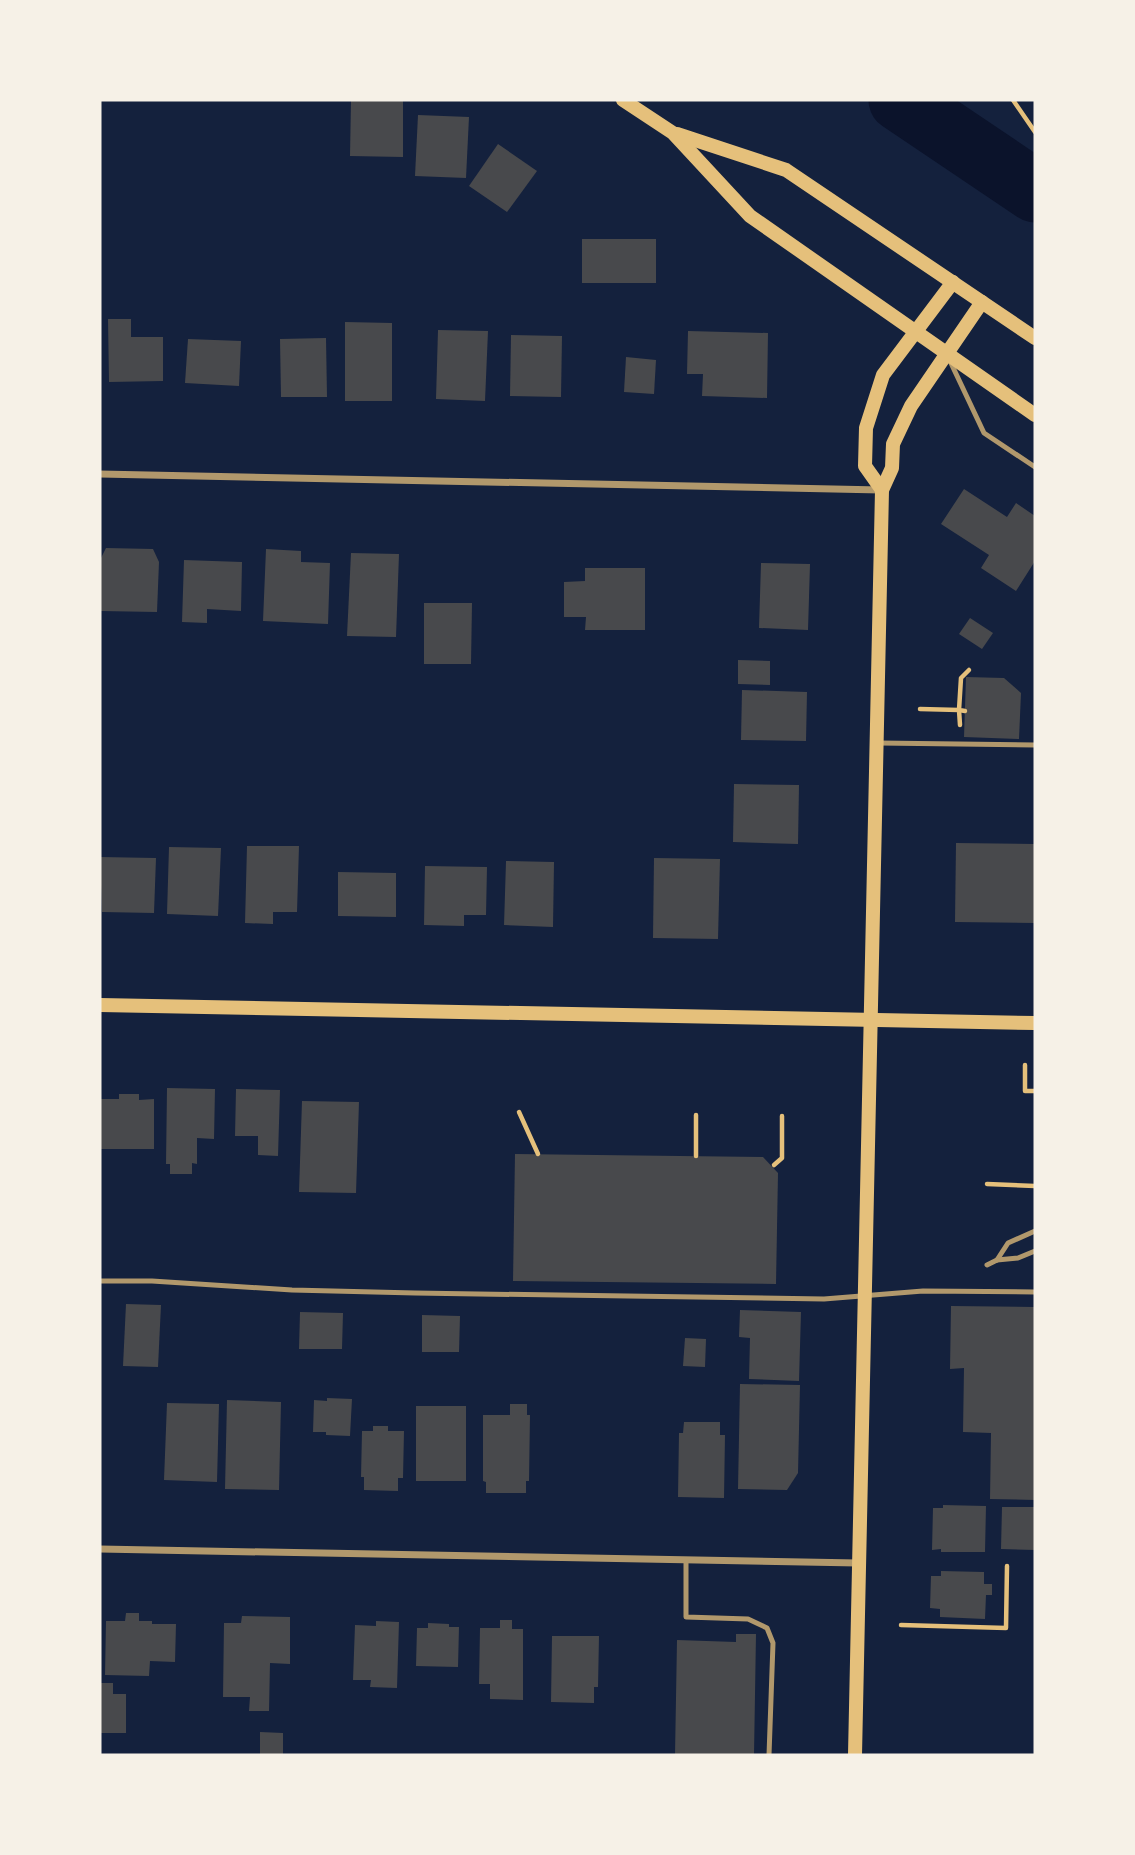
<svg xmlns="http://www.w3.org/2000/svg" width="1135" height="1855" viewBox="0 0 1135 1855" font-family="'Roboto Serif',serif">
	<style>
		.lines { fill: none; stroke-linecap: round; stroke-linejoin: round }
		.river { stroke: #0b132b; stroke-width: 63 }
		.building { fill: #48494c }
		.path { stroke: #e5c07b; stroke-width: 4.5 }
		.service { stroke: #b1986c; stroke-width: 5 }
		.minor { stroke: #b1986c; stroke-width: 7 }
		.secondary { stroke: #e5c07b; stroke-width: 14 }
	</style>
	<rect width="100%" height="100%" fill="#14213d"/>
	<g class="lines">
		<polyline class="river" points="900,100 1035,191"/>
	</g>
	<g class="building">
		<polygon points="351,100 403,100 403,157 350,156"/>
		<polygon points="418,115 469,117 466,178 415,176"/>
		<polygon points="498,144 537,171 507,212 469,186"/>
		<rect x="582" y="239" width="74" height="44"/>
		<polygon points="108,319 131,319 131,337 163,337 163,381 109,382"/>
		<polygon points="345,322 392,323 392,401 345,401"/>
		<polygon points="438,330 488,331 485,401 436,399"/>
		<polygon points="688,331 768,333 767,398 702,396 703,374 687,374"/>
		<polygon points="511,335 562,336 561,397 510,396"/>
		<polygon points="326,338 327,397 281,397 280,339"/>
		<polygon points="188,339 241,341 239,386 185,383"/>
		<polygon points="626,357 656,360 654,394 624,392"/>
		<polygon points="964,489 1007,517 1016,503 1035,516 1035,561 1016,591 981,568 989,555 941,524"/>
		<polygon points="106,548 153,549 159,562 157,612 100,611 101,558"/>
		<polygon points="266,549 301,551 301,562 330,563 328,624 263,621"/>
		<polygon points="351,553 399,554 396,637 347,636"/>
		<polygon points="184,560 242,562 241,611 207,609 207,623 182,622"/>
		<polygon points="761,563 810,564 808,630 759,628"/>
		<polygon points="585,568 645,568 645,630 585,630 586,617 564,617 564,582 585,581"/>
		<polygon points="424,603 472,603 471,664 424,664"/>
		<polygon points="970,618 993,633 982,649 959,634"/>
		<polygon points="738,660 770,661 770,685 738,684"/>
		<polygon points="966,677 1004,678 1021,693 1019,739 964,737"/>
		<polygon points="742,690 807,692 806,741 741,740"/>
		<polygon points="734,784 799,785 798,844 733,842"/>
		<polygon points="956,843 1035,844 1035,923 955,922"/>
		<polygon points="247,846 299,846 297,912 273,912 273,924 245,923"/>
		<polygon points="169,847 221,848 218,916 167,914"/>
		<polygon points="100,857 156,858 154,913 102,912"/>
		<polygon points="654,858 720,859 718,939 653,938"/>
		<polygon points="506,861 554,862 553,927 504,925"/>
		<polygon points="425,866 487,867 486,915 464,915 464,926 424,925"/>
		<polygon points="338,872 396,873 396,917 338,916"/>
		<polygon points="167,1088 215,1089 214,1139 197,1138 197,1164 192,1163 192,1174 170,1174 170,1164 166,1164"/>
		<polygon points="236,1089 280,1090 278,1156 258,1155 258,1136 235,1136"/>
		<polygon points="119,1094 139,1094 139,1100 154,1099 154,1149 100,1149 100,1099 119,1099"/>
		<polygon points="302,1101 359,1102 356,1193 299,1192"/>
		<polygon points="515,1154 763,1157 778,1173 776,1284 513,1281"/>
		<polygon points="126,1304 161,1305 158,1367 123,1366"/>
		<polygon points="951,1306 1035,1307 1035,1500 990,1499 991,1433 963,1432 964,1368 950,1369"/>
		<polygon points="740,1310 801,1312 799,1381 749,1379 750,1338 739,1337"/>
		<polygon points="300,1312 343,1313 342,1349 299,1349"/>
		<polygon points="422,1315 460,1316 459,1352 422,1352"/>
		<polygon points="685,1338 706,1339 705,1367 683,1366"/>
		<polygon points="740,1384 800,1385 798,1473 787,1490 738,1489"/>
		<polygon points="327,1398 352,1399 350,1436 326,1435 326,1432 313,1432 314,1400 327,1401"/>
		<polygon points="227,1400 281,1402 279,1490 225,1489"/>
		<polygon points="167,1403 219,1404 217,1482 164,1480"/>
		<polygon points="510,1404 527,1404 527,1415 530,1415 529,1481 526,1481 526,1493 486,1493 486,1482 483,1481 483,1415 510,1415"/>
		<rect x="416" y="1406" width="50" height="75"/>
		<polygon points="684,1422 720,1422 720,1435 725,1435 724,1498 678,1497 679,1433 683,1433"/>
		<polygon points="373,1426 388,1426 388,1431 404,1431 403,1478 398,1478 398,1491 364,1490 364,1477 361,1477 362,1431 373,1431"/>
		<polygon points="943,1505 986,1506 985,1552 941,1552 941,1549 932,1550 933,1508 943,1508"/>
		<polygon points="1002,1507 1035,1507 1035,1550 1001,1549"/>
		<polygon points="941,1571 984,1572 984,1584 992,1584 992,1595 986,1595 985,1619 940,1617 940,1609 930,1608 931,1576 941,1576"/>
		<polygon points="126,1613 139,1613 139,1621 152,1621 152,1624 176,1624 175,1662 150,1661 149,1676 105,1675 106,1621 125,1621"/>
		<polygon points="242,1616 290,1617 290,1664 270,1663 269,1711 249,1711 250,1697 223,1697 224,1623 241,1623"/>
		<polygon points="500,1620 512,1620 512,1629 523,1629 523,1700 490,1699 490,1684 479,1684 480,1628 500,1628"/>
		<polygon points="376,1621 399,1622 397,1688 370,1687 371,1680 353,1680 355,1625 376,1626"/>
		<polygon points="428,1623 449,1624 449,1627 459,1627 458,1667 416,1666 417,1628 428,1628"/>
		<polygon points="736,1634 756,1634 754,1755 675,1755 677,1640 736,1642"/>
		<polygon points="552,1636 599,1636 598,1687 594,1687 594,1703 551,1702"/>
		<polygon points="100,1683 113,1683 113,1694 126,1694 126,1733 100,1733"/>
		<polygon points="260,1732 283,1733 283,1755 260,1755"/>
	</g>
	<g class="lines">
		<g class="path">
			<polyline points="1013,100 1035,132"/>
			<polyline points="920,709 959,710 960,725"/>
			<polyline points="965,711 959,710 961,678 969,670"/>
			<polyline points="1025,1065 1025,1091 1035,1091"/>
			<polyline points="519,1112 538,1154"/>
			<polyline points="696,1156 696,1115"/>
			<polyline points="774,1165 782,1158 782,1116"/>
			<polyline points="987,1184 1035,1186"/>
			<polyline points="901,1625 1006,1628 1007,1566"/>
		</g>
		<g class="service">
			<polyline points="950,361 984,433 1035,467"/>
			<polyline points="879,743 1035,745"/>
			<polyline points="997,1260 1008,1243 1035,1231"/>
			<polyline points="987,1265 997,1260 1018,1258 1035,1251"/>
			<polyline points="100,1281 152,1281 292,1290 415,1293 824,1299 923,1291 1035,1292"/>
			<polyline points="686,1560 686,1617 748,1619 767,1628 773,1643 769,1755"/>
		</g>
		<g class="minor">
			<polyline points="100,474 881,490"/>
			<polyline points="100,1549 858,1563"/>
		</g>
		<g class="secondary">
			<polyline points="623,100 673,133 750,216 1035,415"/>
			<polyline points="677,134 786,170 1035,338"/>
			<polyline points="882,490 865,466 866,428 883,375 953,282"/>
			<polyline points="100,1005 1035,1023"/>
			<polyline points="855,1755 882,490 892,468 893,444 911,406 982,302"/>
		</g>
	</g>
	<rect width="1135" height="1855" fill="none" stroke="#f6f1e7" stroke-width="203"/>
</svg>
